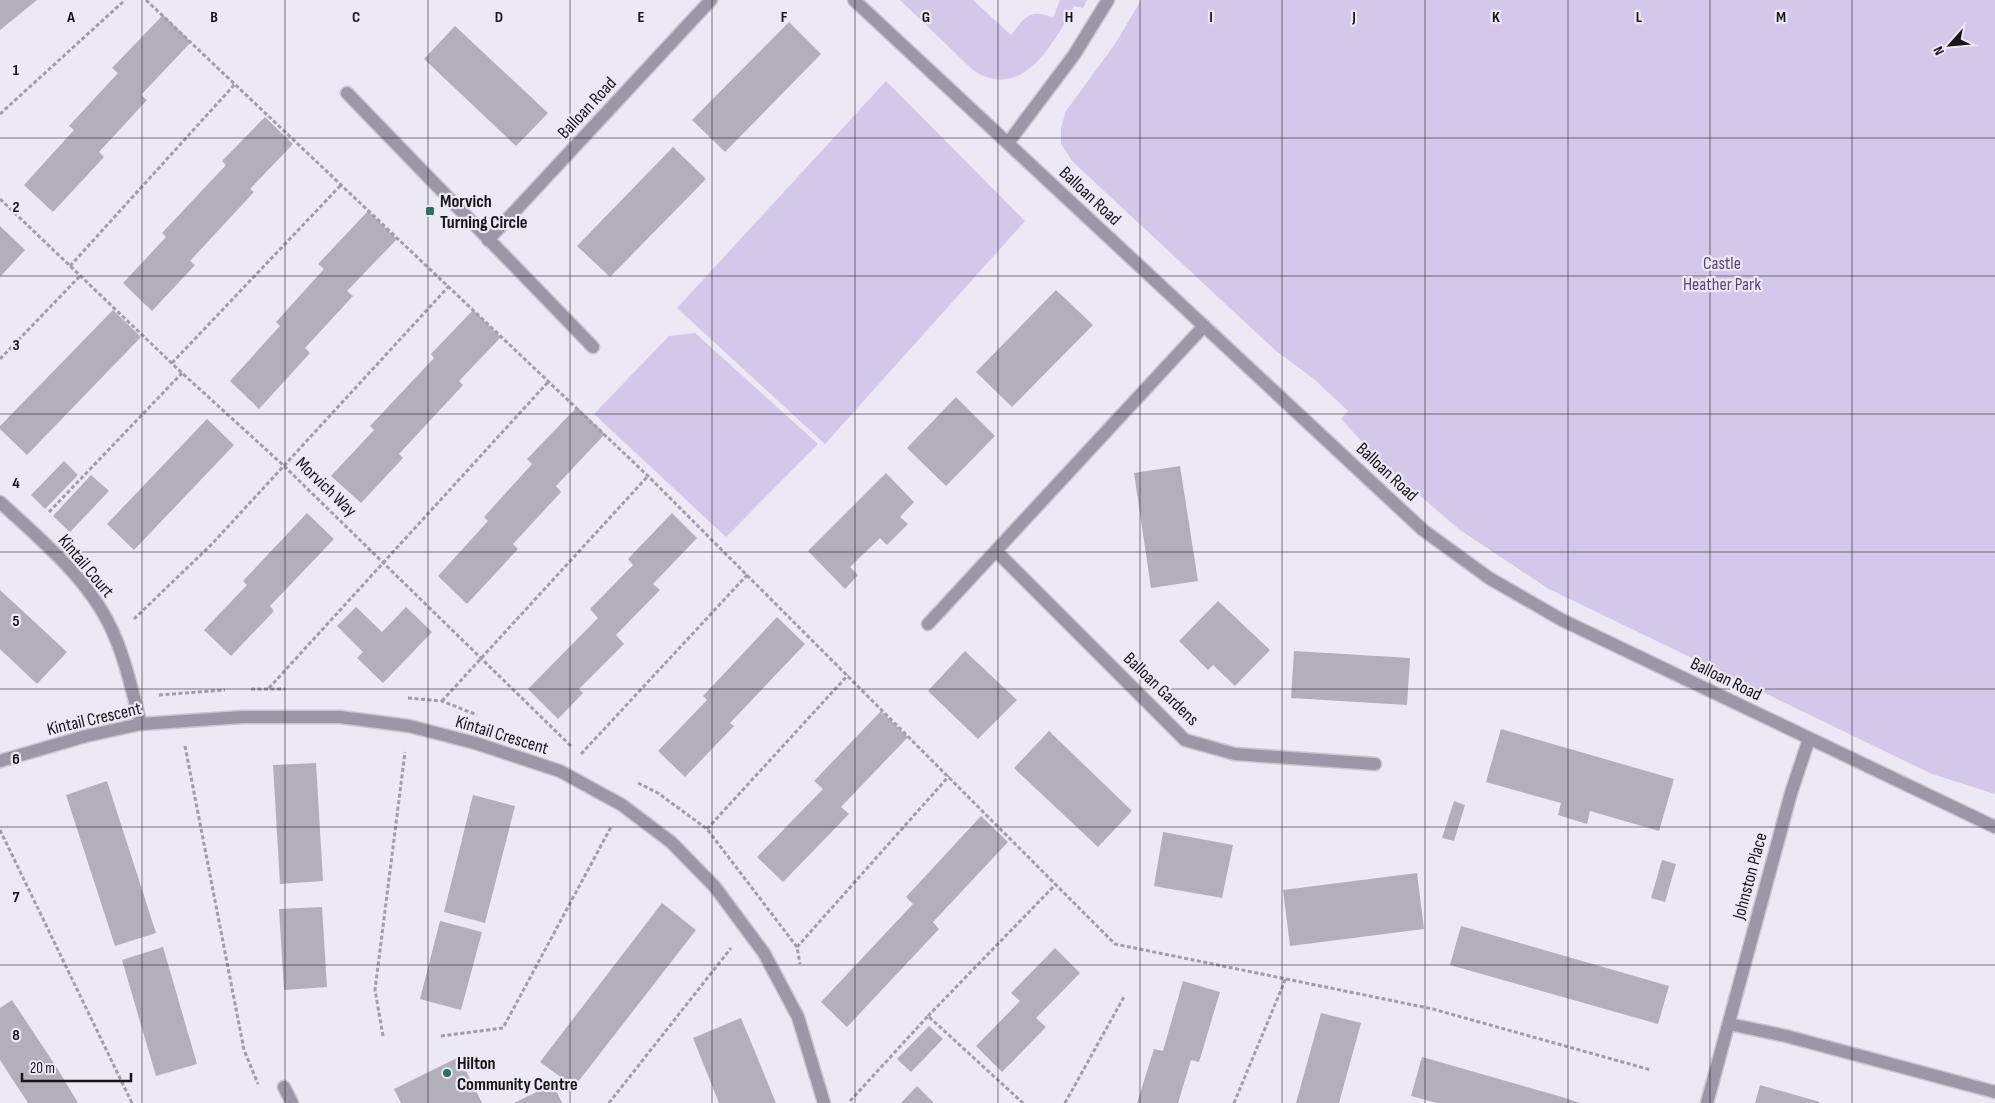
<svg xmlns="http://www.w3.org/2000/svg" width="1995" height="1103" viewBox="0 0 1995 1103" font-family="'Sofia Sans Condensed',sans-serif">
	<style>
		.green { fill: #d3c8e9 }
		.building { fill: #b2afba }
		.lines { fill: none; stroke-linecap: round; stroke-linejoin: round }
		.lane-casing { stroke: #cac6d1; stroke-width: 15 }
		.street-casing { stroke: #cac6d1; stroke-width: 15 }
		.path { stroke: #a09da6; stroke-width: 3; stroke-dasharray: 4 2.5; stroke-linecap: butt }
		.lane { stroke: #9c96a7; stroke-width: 12 }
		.street { stroke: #9c96a7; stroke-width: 12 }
		.grid { fill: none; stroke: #161519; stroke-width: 1; stroke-opacity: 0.55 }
		.poi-dot { fill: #2f705e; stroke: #ece8f4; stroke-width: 2 }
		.labels { text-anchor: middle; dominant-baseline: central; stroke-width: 4.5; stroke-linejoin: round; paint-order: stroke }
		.street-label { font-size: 18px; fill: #161519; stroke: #ece8f4 }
		.poi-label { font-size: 18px; font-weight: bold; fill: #161519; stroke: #ece8f4; text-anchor: start }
		.park-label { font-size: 18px; fill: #5c467c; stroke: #ece8f4 }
		.grid-label { font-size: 16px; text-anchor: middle; font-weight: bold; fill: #161519; stroke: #ece8f4; stroke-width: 4.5; stroke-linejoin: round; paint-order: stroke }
	</style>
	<rect width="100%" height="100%" fill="#ece8f4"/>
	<g class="green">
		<path d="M900 0H973L1011 35C1025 17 1030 8 1053 18L1060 0H1087L1083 8 1074 6C1054 42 1024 102 974 71Z"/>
		<polygon points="1141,0 1995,0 1995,794 1932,774 1549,589 1460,530 1384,465 1341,419 1348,411 1314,379 1275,350 1073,162 1061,144 1061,128 1066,111 1115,44"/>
		<polygon points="886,81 1025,221 825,444 677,308"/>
		<polygon points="695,333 818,444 726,537 594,414 669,336"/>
	</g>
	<g class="building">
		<polygon points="0,0 37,0 0,30"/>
		<polygon points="163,15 191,42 141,95 147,100 99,152 104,157 53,212 24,185 74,130 69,126 118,73 112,68"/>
		<polygon points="789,22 821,54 725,152 692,120"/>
		<polygon points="455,26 548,113 516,146 424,59"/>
		<polygon points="265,117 293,144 250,189 254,192 190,261 195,265 152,311 123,283 166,237 162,233 226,165 222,161"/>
		<polygon points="673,147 706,179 610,277 577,246"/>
		<polygon points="368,211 397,239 347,291 353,296 305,348 310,353 259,409 230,381 280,326 276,322 324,269 318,264"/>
		<polygon points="0,226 25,250 0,277"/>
		<polygon points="1056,290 1093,325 1012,407 976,372"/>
		<polygon points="113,310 141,337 27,455 0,429 0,426"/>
		<polygon points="473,310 501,337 459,381 463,385 399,454 403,458 361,503 331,476 374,430 370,426 434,358 431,354"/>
		<polygon points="956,397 995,436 946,486 907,448"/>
		<polygon points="577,407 605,434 556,486 561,492 513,544 518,549 467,604 438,576 488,521 484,517 532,464 527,459"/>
		<polygon points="207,419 234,445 134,550 107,524"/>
		<polygon points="64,461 78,475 45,509 31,495"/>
		<polygon points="1180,466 1198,581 1151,588 1134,473"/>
		<polygon points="886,473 914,502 900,517 908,524 887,545 880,538 850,567 858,575 845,589 808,551"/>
		<polygon points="91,475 109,491 70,532 53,516"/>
		<polygon points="307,513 334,539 270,606 274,611 231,656 204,630 247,585 243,581"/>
		<polygon points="672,513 697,538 653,584 660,590 616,635 624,644 579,689 583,693 558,719 528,689 598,618 590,609 633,565 628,559"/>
		<polygon points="0,590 67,652 37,684 0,649"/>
		<polygon points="1218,601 1270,650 1235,686 1213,665 1208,670 1179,641"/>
		<polygon points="356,607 382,632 406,607 432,632 383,683 357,658 363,652 337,626"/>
		<polygon points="777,617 805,644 730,723 734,726 685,777 658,751 707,700 703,696"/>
		<polygon points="965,651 1017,700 978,739 928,691"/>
		<polygon points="1294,651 1410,658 1407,705 1291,698"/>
		<polygon points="881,711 908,737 841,807 849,814 783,882 757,857 823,789 814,781"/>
		<polygon points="1501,729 1674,779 1659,831 1590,811 1587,824 1558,815 1561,803 1486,782"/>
		<polygon points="1049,731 1132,811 1098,847 1014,768"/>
		<polygon points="316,763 323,881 280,884 273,765"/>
		<polygon points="107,781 156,933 115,946 66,795"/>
		<polygon points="473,795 515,806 485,923 444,912"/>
		<polygon points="1454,801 1465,805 1454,841 1442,838"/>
		<polygon points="981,816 1008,842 933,922 939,929 847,1027 821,1002 913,904 906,897"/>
		<polygon points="1163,832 1233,845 1222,898 1154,886"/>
		<polygon points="1662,860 1676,864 1665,902 1651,898"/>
		<polygon points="1417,873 1424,929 1290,946 1283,890"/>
		<polygon points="662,903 696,930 574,1087 540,1062"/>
		<polygon points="322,907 327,987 284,990 279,909"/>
		<polygon points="440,921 482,932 461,1010 420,999"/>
		<polygon points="1461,926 1669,986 1658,1024 1450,965"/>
		<polygon points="163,947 197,1064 156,1076 122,960"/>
		<polygon points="1055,948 1080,973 1036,1018 1046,1027 1002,1072 976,1046 1020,1001 1011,993"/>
		<polygon points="1183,981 1220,992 1199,1062 1191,1060 1178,1103 1137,1103 1154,1049 1163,1051"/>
		<polygon points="12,1000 57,1068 78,1103 28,1103 0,1060 0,1008"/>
		<polygon points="1321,1013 1361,1023 1339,1103 1296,1103"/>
		<polygon points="741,1018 776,1103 719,1103 693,1038"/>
		<polygon points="929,1026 943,1039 911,1072 897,1059"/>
		<polygon points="459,1057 482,1103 401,1103 394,1089"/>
		<polygon points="1422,1057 1562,1097 1580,1103 1437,1103 1411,1096"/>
		<polygon points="553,1084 562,1103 514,1103"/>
		<polygon points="1760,1085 1820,1102 1819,1103 1755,1103"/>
		<polygon points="917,1086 934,1103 901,1103"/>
	</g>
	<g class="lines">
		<defs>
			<g id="lane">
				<polyline points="347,93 593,347"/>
				<polyline points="284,1087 292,1103"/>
			</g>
			<g id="street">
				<polyline points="854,0 1423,530 1489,578 1562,620 1995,827"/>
				<polyline points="1008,143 1074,55 1108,0"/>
				<polyline points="488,240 711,0"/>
				<path d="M0 502C42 541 93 582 115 637 127 664 133 696 141 724"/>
				<polyline points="996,551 1185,740 1235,754 1375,764"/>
				<polyline points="928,624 1204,326"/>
				<polyline points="0,761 86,736 141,724 242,717 340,717 409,726 475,743 560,771 622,805 671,842 715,887 764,953 798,1017 824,1103"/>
				<polyline points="1729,1024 1786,1036 1995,1092"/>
				<polyline points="1707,1103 1791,793 1809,739"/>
			</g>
		</defs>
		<use href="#lane" class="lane-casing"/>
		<use href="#street" class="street-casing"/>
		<g class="path">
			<polyline points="146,0 648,476 1115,944 1433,1009 1651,1070"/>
			<polyline points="0,114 125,0"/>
			<polyline points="0,199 182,373 283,465 572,747"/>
			<polyline points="70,266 235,84"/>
			<polyline points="0,359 80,276"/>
			<polyline points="172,363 341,185"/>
			<polyline points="49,512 182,373"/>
			<polyline points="134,619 212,544 449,286"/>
			<polyline points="269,688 549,381"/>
			<polyline points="251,689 285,689"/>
			<polyline points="159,695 225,690"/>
			<polyline points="408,698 442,701 477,715"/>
			<polyline points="442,701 648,476"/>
			<polyline points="185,746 244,1050 258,1084"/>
			<polyline points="581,754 748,574"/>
			<polyline points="638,783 658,793 707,829 797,947 800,964"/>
			<polyline points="707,829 848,675"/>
			<polyline points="0,830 132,1103"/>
			<polyline points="797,947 949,776"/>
			<polyline points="928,1016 1056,884"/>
			<polyline points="383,1036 375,990 405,752"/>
			<polyline points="441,1036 503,1028 611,827"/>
			<polyline points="850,1101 928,1016 1023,1103"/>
			<polyline points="609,1103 731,948"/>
			<polyline points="1065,1103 1125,995"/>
			<polyline points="1234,1103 1286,978"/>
		</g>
		<use href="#lane" class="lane"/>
		<use href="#street" class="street"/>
	</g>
	<path class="grid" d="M142 0V1103M285 0V1103M428 0V1103M570 0V1103M712 0V1103M855 0V1103M998 0V1103M1140 0V1103M1282 0V1103M1425 0V1103M1568 0V1103M1710 0V1103M1852 0V1103M0 138H1995M0 276H1995M0 414H1995M0 552H1995M0 689H1995M0 827H1995M0 965H1995"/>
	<g class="poi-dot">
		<rect x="425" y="206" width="10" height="10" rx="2.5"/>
		<circle cx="447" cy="1073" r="5"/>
	</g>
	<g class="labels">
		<g class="street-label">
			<text transform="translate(587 108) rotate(-47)">Balloan Road</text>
			<text transform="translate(1090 196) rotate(43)">Balloan Road</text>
			<text transform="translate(1387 472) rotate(43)">Balloan Road</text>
			<text transform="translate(326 487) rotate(44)">Morvich Way</text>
			<text transform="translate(86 566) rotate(50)">Kintail Court</text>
			<text transform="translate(1726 679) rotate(26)">Balloan Road</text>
			<text transform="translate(1161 689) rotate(44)">Balloan Gardens</text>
			<text transform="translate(94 719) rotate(-13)">Kintail Crescent</text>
			<text transform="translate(502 735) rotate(17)">Kintail Crescent</text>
			<text transform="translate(1750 876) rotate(-75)">Johnston Place</text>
		</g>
		<g class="poi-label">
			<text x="440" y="201">Morvich<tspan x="440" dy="21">Turning Circle</tspan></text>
			<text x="457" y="1063">Hilton<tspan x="457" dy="21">Community Centre</tspan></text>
		</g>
		<g class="park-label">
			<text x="1722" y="263">Castle<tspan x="1722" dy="21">Heather Park</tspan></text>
		</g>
	</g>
	<g class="grid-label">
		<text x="71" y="22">A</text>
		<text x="214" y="22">B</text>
		<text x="356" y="22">C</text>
		<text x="499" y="22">D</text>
		<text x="641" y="22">E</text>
		<text x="784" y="22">F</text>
		<text x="926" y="22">G</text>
		<text x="1069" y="22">H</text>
		<text x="1211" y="22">I</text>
		<text x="1354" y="22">J</text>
		<text x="1496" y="22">K</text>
		<text x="1639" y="22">L</text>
		<text x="1781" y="22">M</text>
		<text x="16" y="75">1</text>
		<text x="16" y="212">2</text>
		<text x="16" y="350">3</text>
		<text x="16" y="488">4</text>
		<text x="16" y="626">5</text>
		<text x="16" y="764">6</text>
		<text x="16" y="902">7</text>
		<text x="16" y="1040">8</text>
	</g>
	<g transform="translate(1950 45) rotate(243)" stroke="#ece8f4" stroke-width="4" paint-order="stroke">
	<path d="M0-4L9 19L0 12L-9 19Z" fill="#161519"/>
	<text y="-8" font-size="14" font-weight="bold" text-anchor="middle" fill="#161519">N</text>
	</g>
	<path d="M22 1073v8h109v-8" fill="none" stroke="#161519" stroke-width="2.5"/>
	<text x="30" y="1073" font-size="15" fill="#161519" stroke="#ece8f4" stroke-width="4" paint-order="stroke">20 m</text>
</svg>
